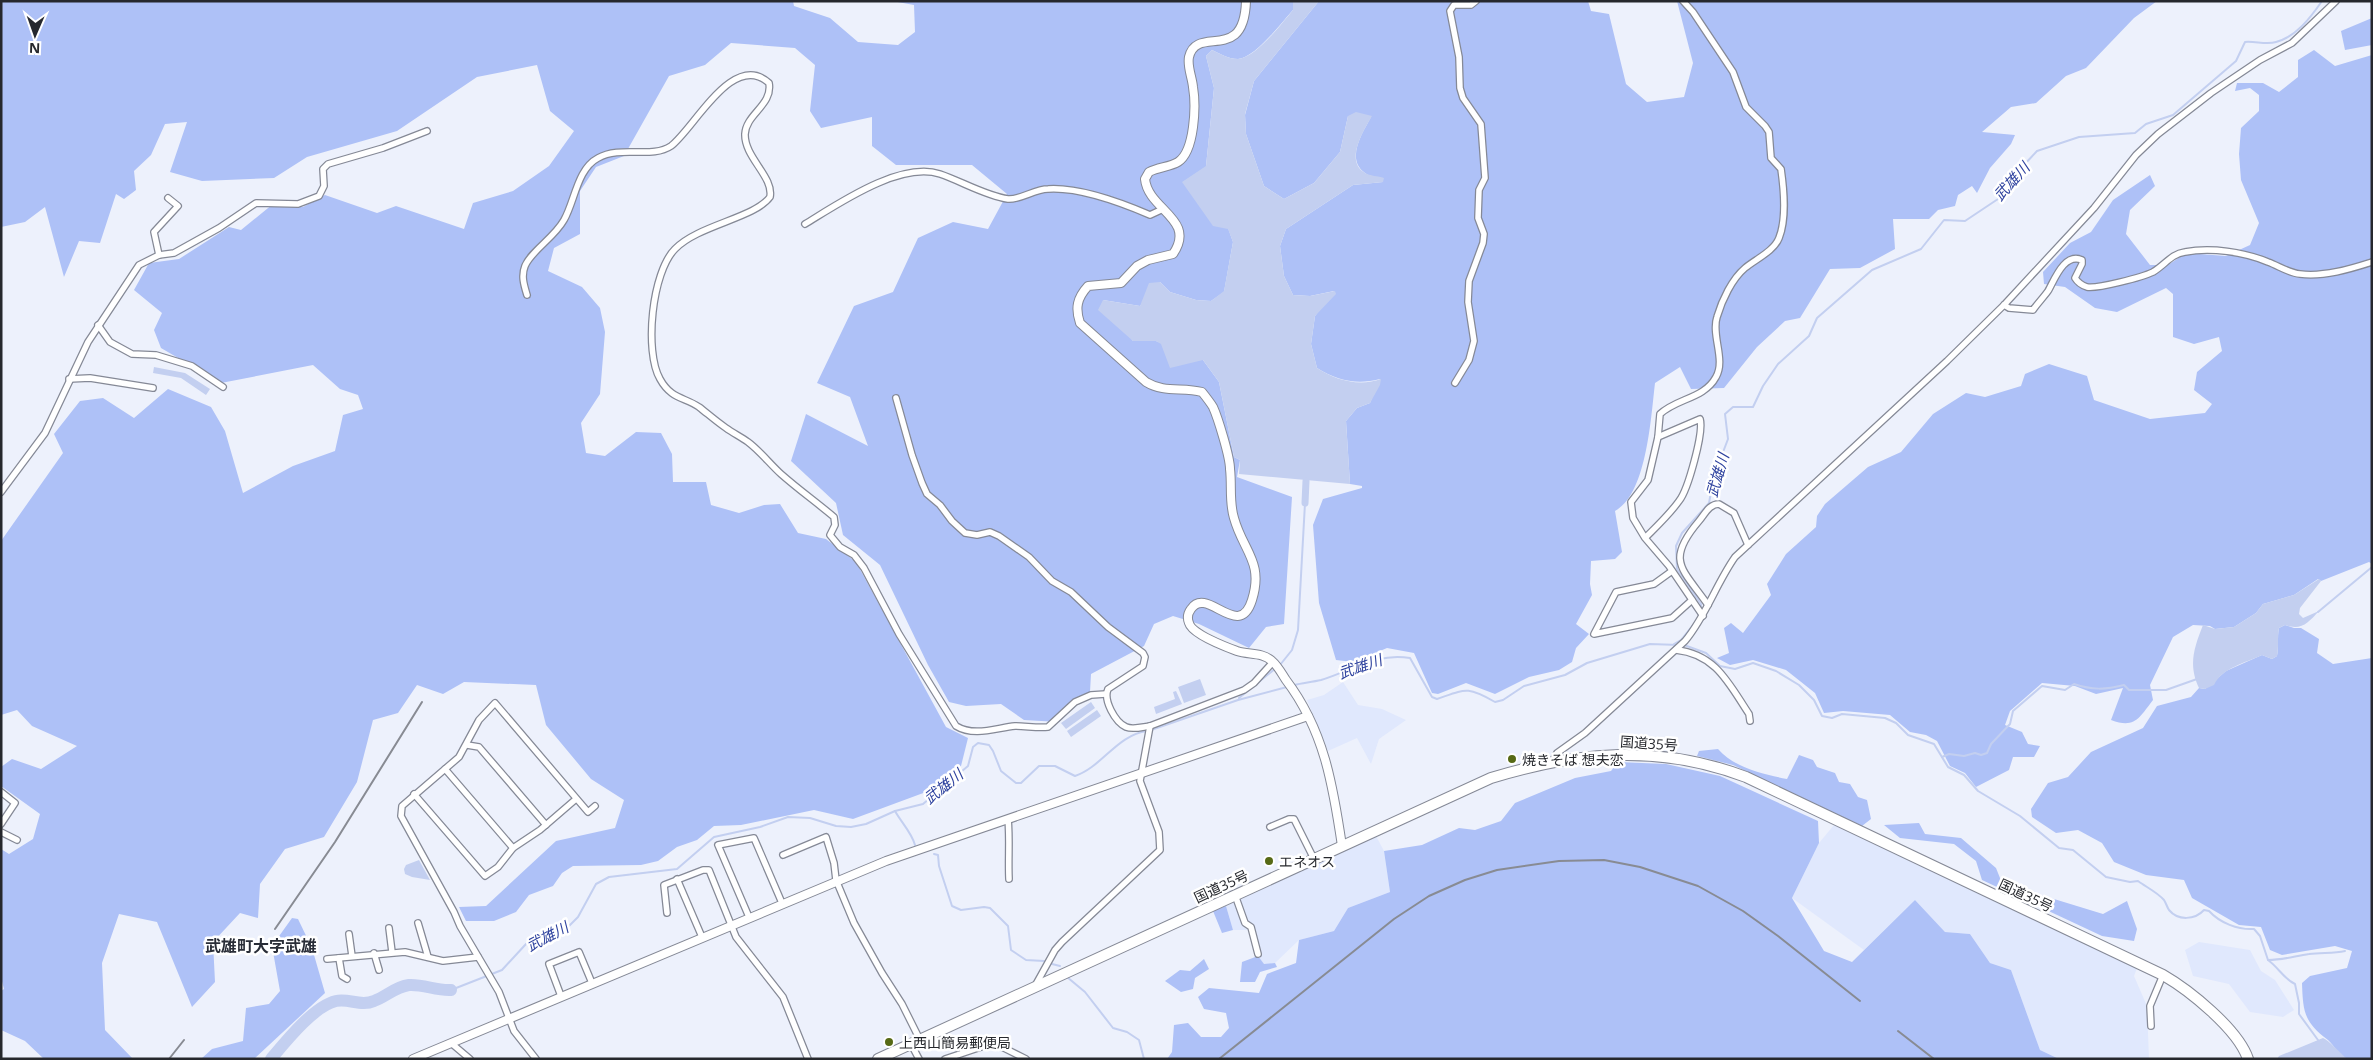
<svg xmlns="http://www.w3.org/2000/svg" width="2373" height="1060" viewBox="0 0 2373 1060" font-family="'Open Sans','Noto Sans JP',sans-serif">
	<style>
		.built { fill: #e0e8fd }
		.green { fill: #aec1f7 }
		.water { fill: #c3cff0 }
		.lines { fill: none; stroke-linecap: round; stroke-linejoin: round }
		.stream { stroke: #c3cff0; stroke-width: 2 }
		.canal { stroke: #c3cff0; stroke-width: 7 }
		.river { stroke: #c3cff0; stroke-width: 12 }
		.street-casing { stroke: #858996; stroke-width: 8 }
		.secondary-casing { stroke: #858996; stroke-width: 10 }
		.highway-casing { stroke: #858996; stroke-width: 12 }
		.street { stroke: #fff; stroke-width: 5.5 }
		.secondary { stroke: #fff; stroke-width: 8 }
		.highway { stroke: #fff; stroke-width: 10 }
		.rail { stroke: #888b93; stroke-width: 2 }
		.poi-dot { fill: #566915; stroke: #fff; stroke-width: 2 }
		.labels { text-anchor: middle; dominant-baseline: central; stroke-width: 5; stroke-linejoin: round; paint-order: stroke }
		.street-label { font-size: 14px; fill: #26282d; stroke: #fff }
		.poi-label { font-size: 14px; fill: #26282d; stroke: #fff; text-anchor: start }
		.water-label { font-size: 15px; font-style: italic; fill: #2f439f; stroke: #fff }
		.quarter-label { font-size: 16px; font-weight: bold; fill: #292d37; stroke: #fff }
	</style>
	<rect width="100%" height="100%" fill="#edf1fc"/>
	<g class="built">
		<polygon points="1343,682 1358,705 1382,709 1406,720 1379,739 1371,764 1357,738 1328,751 1307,700 1324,695"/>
		<polygon points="1834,825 2137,968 2134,976 2147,1006 2149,1059 2059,1059 2040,1050 2011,970 1990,963 1970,934 1945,932 1915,900 1864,950 1792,898 1819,843"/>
		<polygon points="1376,836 1384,851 1390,892 1348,908 1334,931 1299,940 1275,963 1264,965 1258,956 1249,930 1233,930 1226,906"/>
		<polygon points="2199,942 2250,950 2261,971 2275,980 2294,1010 2283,1017 2250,1012 2229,984 2193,976 2185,950"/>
	</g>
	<g class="green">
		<path d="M1 1H793L794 6 830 18 858 42 898 45 915 32 914 5 892 1H1293V10C1282 22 1255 58 1238 59 1229 59 1220 54 1212 50L1206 56 1214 88 1206 166 1233 242 1224 292 1211 301 1196 300 1170 292 1160 282 1140 306 1103 300 1133 341H1156L1203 360 1219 382 1234 457 1240 460 1237 477 1292 497 1284 624 1266 627 1249 648 1199 624 1173 616 1154 624 1144 646 1091 674 1090 692 1059 722 1024 720 1001 704 966 706 949 702 928 665 880 565 843 535 836 503 791 461 806 414 868 446 850 397 817 383 854 306 893 292 918 238 953 222 988 229 1007 194 972 165H896L872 146V117L821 128 810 111 815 65 795 48 731 43 705 65 669 76 624 156 596 167 580 191V234L554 248 548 271 582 287 600 308 605 332 600 394 581 423 586 453 605 456 636 432 661 433 672 454 673 482H706L711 505 739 513 764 505 780 504 798 533 826 539 856 562 946 727 968 738 961 766 926 792 853 819 814 810 741 825 714 826 697 840 677 847 658 861 641 865 573 866 562 873 553 886 529 895 516 912 494 921H466L459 907 486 906 556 841 615 828 624 800 591 779 546 725 536 685 464 682 443 694 417 685 398 713 373 720 357 782 324 837 285 849 260 884 258 918 240 913 213 942 215 982 192 1007 157 922 119 914 102 963 105 1030 133 1059H44L25 1041 1 1030V991L4 989 1 977V849L9 854 33 839 40 814 1 786V767L12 759 41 769 77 746 32 726 17 710 1 715V541L63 453 54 434 80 401 103 398 134 418 168 389 211 407 225 431 243 493 293 466 335 451 343 415 363 409 358 395 340 389 313 365 221 383 161 348 154 330 162 313 134 290 149 263 179 259 229 227 241 230 273 204 303 207 325 195 377 213 396 206 464 229 473 203 513 191 549 166 574 131 550 111 537 65 477 77 397 131 307 157 274 178 202 181 170 172 187 122 165 124 151 155 134 171 136 190 124 199 116 194 100 243 79 241 64 277 45 207 25 222 1 227Z"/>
		<path d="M1319 1H1588L1591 11 1609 14 1626 84 1647 102 1684 97 1693 63 1677 1H2157L2134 18 2086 68 2066 76 2036 103 2011 107 1982 132 2015 135 2011 144 1990 168 1977 193 1972 186 1958 195 1955 206 1938 210 1929 219H1893L1895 249 1860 268 1830 269 1800 318 1785 321 1757 347 1724 388 1691 389 1680 367 1655 383C1651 416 1647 494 1615 511L1622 552 1615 559 1591 561 1590 584 1592 595 1576 624 1589 634 1576 648 1572 662 1559 670 1529 677 1495 694 1466 683 1438 694 1432 693 1414 653 1387 648 1354 662 1336 660 1319 603 1313 525 1323 499 1362 488V486L1350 484 1346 421 1357 408 1370 403 1380 379C1357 385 1338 381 1317 368L1311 344 1315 316 1334 291 1310 296 1293 295 1284 276 1280 246 1286 229 1353 185 1383 182C1377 179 1370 177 1365 173 1345 159 1363 132 1371 117L1348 116 1340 152 1314 183 1284 199 1264 186 1246 134 1245 115 1254 81Z"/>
		<polygon points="2372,18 2372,45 2345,50 2341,31"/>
		<path d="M2314 50 2335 66 2372 55V564L2369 562 2321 581 2318 579 2294 595 2263 604 2256 613 2234 627 2215 629 2210 626 2193 625 2173 637 2150 685 2153 700C2139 718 2135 729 2111 720L2123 688 2096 694 2075 686 2042 683 2010 711 2005 725 2022 732 2028 744 2040 746 2034 757H2013L2009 770 1976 787 1965 773 1950 766 1937 741 1926 735 1910 732 1890 715 1843 711 1824 713 1815 693 1786 670 1753 660 1730 665 1717 658 1729 653 1724 628 1731 623 1743 633 1771 595 1767 584 1786 554 1816 527 1817 516 1825 504 1868 467 1901 452 1933 414 1966 393 1985 397 2021 386 2025 374 2049 364 2087 376 2094 400 2150 419 2205 413 2212 404 2194 390 2197 372 2222 351 2219 337 2194 344 2173 337V294L2166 288 2117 312 2095 308 2065 287 2044 284 2043 272 2070 243 2091 232 2113 200 2150 175 2155 186 2130 210 2126 234 2150 265H2168L2186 253 2226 256 2250 245 2259 223 2241 180 2239 154 2241 128 2259 111V95L2250 88 2235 91 2237 83H2263L2279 92 2298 77V60Z"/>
		<path d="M2285 625 2294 628H2301L2319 639 2317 653 2333 664 2372 658V1059C2365 1059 2355 1060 2348 1059 2338 1056 2335 1046 2328 1040 2304 1022 2303 1012 2302 983L2310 976 2347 968 2352 951 2335 946 2282 955 2270 950 2261 927 2239 925 2192 898 2184 880 2146 875 2114 862 2102 843 2078 830 2056 833 2032 817 2031 809 2048 783 2068 777 2091 752 2143 728 2157 706 2191 697 2199 688 2205 689 2226 671 2262 655 2272 659 2277 656C2279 645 2277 638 2279 628Z"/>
		<path d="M1718 749C1735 768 1762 774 1787 779L1799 755 1813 760 1817 767 1835 773 1839 782 1850 784 1858 797 1867 800 1871 819 1862 826 1733 765 1697 756 1699 751Z"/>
		<polygon points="1618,762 1666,764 1720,776 1818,821 1819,843 1792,898 1824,951 1852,962 1915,900 1945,932 1970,934 1990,963 2011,970 2040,1050 2059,1059 1167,1059 1172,1052 1174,1025 1188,1023 1201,1037 1221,1037 1229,1028 1226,1013 1204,1009 1198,997 1209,988 1259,993 1267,974 1296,963 1299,940 1334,931 1348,908 1390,892 1384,851 1422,845 1459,828 1475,830 1501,821 1515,803 1575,778 1611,771"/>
		<polygon points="1919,823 1925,834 1961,838 1996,868 2002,883 2103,914 2127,901 2137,929 2134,941 2102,936 1982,880 1976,861 1954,844 1900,838 1884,825"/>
		<polygon points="1226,906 1233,930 1222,933 1213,911"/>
		<polygon points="292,918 298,919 312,948 325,993 254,1059 187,1059 201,1059 212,1049 243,1041 246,1008 269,1004 280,991 272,946"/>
		<polygon points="1258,956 1264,964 1275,963 1277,967 1260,972 1255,982 1240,982 1242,962"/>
		<polygon points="1204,959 1209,969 1195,978 1193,989 1181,992 1165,981 1180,970 1190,971"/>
	</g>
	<g class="water">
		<path d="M1293 1H1319L1254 81 1245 114 1246 134 1264 186 1284 199 1314 183 1340 152 1348 116 1356 112 1372 116C1364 130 1344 161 1365 173 1370 176 1378 176 1384 178L1383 182 1353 185 1286 229 1280 246 1284 276 1293 295 1310 296 1335 291 1336 294 1315 316 1311 344 1317 368C1335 380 1359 387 1381 379L1380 385 1370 403 1357 408 1346 421 1350 484 1239 474 1240 460 1234 457 1219 382 1203 360 1170 368 1161 344 1156 341H1133L1098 310 1103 300 1140 306 1149 283 1160 282 1170 292 1196 300 1211 301 1224 291 1233 242 1228 229 1213 226 1182 182 1206 166 1214 88 1206 56 1212 50C1220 54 1229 59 1238 59 1256 58 1282 23 1293 10Z"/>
		<polygon points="154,367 185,373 210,389 206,395 181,378 153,373"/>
		<path d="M2319 579 2321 581 2300 608 2299 614 2303 618 2319 611C2308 623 2301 631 2285 625L2279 628C2277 638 2279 645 2277 656L2272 659 2262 655C2245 663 2222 668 2214 685L2205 689 2199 688C2188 665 2194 648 2203 625L2215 629 2234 627 2256 613 2263 604 2294 595Z"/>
		<polygon points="1200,679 1206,695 1184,703 1178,687"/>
		<polygon points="1176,691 1182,704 1156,714 1154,707 1175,699 1173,692"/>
		<polygon points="1091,702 1095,708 1066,729 1061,723"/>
		<polygon points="1097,710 1101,716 1071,737 1067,731"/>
		<polygon points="419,860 430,880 412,877 405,874 404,869 406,865"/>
		<path d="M2323 1038C2330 1041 2340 1053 2347 1059H2277L2279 1056Z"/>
	</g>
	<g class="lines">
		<g class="stream">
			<path d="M1701 610V604L1677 569 1676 546 1682 533 1709 503 1714 476 1728 439 1725 414 1733 407H1753L1763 386 1778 364 1809 336 1817 318 1872 270 1921 249 1944 220 1965 221 2001 197 2012 185 2023 166 2037 151 2079 137 2135 133 2146 124 2173 115 2236 61 2245 42C2255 41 2267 45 2276 42 2296 37 2311 17 2322 1"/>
			<polyline points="2318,612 2372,567"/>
			<polyline points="1674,644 1681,640 1693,625"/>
			<path d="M1684 645 1706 653 1720 666 1735 669 1753 663 1776 671 1799 685 1814 700 1822 716 1832 718 1842 714 1885 718 1896 723 1908 735 1934 744 1948 767 1964 775 1978 791 2020 816 2059 848 2073 850 2106 877 2130 882 2138 881C2146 887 2157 892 2164 900 2166 903 2167 907 2169 910 2178 921 2195 920 2204 910L2209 911C2220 923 2238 930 2254 929L2260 936 2268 960C2283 960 2295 956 2309 954 2321 952 2333 954 2345 951"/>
			<polyline points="1280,665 1292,650 1298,630 1305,503"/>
			<path d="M1294 685C1303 683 1312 682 1321 680 1351 671 1377 652 1410 658L1432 697 1437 699C1466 689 1467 686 1495 702L1503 700 1524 686 1565 675 1587 663 1650 644 1679 645"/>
			<polyline points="1239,698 1276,668"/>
			<polyline points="1151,730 1238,700 1287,687"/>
			<path d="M1942 757 1949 754 1964 756 1975 753 1981 755 1987 753 1991 744 2010 724 2013 711 2042 686 2065 690 2074 684C2092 690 2105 690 2124 685L2129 690H2166L2197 679"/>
			<path d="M895 811C901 822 912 833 915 845"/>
			<polyline points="934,854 938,855 939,866 952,906 961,910 984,907 990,908 1008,926 1011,950 1026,960 1044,961"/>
			<path d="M2268 960C2279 968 2283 978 2295 984L2299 1003V1014L2318 1040"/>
			<polyline points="1052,964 1060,966"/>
			<polyline points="1067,977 1085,992 1113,1028 1127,1032 1139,1040 1144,1059"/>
			<path d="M451 990 502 970 526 944 568 927 578 917 596 884 609 877 677 869 714 837 760 827 788 817 810 818 836 826 851 827 866 824 895 811 923 804 968 766 973 747 978 743 989 745 993 751 1001 771 1016 783H1021L1039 766H1055L1075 776C1102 767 1117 735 1147 731"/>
		</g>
		<polyline class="canal" points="1305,503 1306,481"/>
		<path class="river" d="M271 1059C286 1041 314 1006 336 1001 349 998 361 1007 374 1001 387 996 395 987 409 985 423 984 437 991 451 990"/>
		<defs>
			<g id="street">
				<path d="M805 224C838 204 900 161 940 174 961 181 986 196 1008 199 1020 200 1035 189 1048 189 1078 187 1122 203 1150 215L1163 209"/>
				<polyline points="159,255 154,232 178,206 168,198"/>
				<path d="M527 295C524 285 521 276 525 266 531 251 554 238 564 220 575 201 577 169 598 158 621 145 652 159 671 146 694 129 733 50 769 83 773 105 746 114 745 134 744 157 774 177 770 197 755 218 698 225 675 249 652 272 644 351 660 379 671 399 684 397 699 407 708 414 717 422 726 428 733 433 741 437 748 442 760 451 770 464 781 474 798 489 816 502 834 517L835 525 830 535 840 547 854 555 864 568 899 634 956 726C974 737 996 728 1015 726 1026 726 1037 728 1048 727L1075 702 1091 695 1106 694"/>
				<path d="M2004 305 2009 308 2033 310C2037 304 2043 298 2048 291 2054 281 2064 252 2082 260V264L2075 278C2078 283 2081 285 2087 287 2097 289 2143 277 2153 272 2165 265 2171 254 2185 252 2211 247 2244 252 2268 262 2279 266 2289 273 2300 274 2324 277 2350 269 2372 262"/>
				<polyline points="98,325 110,342 132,354 156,355 192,366 223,387"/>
				<polyline points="69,379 90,378 153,388"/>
				<polyline points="1455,383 1469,360 1474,341 1468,302 1469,281 1483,243 1484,234 1478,218 1479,190 1485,178 1481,124 1463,98 1460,88 1459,57 1450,11 1454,5 1471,5 1476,1"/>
				<path d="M896 398 912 455 922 483 927 494 940 505 952 521 965 533 977 535 990 532 999 536 1029 557 1052 581 1071 592 1108 627 1143 653 1145 657 1143 666 1108 689C1103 700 1115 722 1126 727 1133 730 1142 727 1150 726L1244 690 1254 683 1273 662"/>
				<path d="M1658 437 1660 414C1677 398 1704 399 1716 377 1726 360 1711 335 1717 317 1722 300 1732 279 1745 268 1756 259 1774 251 1779 238 1787 218 1784 190 1781 169L1771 158 1769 132 1765 126 1746 107 1733 72 1693 12 1683 1"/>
				<polyline points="1,492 45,433 88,342 139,265 159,255 174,253 219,228 256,203 298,204 319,196 324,186 323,169 328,164 383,148 427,131"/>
				<path d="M1645 538 1633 518 1631 502 1648 480 1658 437 1700 419C1704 432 1688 490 1679 501 1669 515 1657 526 1645 538L1669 566 1703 616"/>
				<polyline points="1672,571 1654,584 1616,592 1594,634 1672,618 1692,600"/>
				<path d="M1708 605C1682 568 1665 561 1699 521 1705 514 1709 504 1719 504L1734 513 1748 545"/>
				<path d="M1676 650C1716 654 1729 684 1749 714L1750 721"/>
				<polyline points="467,745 479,747 546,825"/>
				<path d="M1552 762 1557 753 1585 733 1685 641C1706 616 1716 584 1735 557L1947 361 2004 305 2094 208 2136 155 2158 134 2211 93 2260 60 2292 43 2336 1"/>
				<polyline points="445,769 513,848"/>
				<polyline points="1,792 15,803 1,824"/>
				<polyline points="414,794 485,876 498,867 513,848 540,830 576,799"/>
				<path d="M1008 819C1010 840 1008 858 1009 879"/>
				<polyline points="1270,827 1289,819 1294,819 1314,859"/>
				<polyline points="1,832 17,840"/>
				<polyline points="783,855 826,837 834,863 836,880 854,923 882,973 902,1004 920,1040"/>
				<polyline points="677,879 702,937"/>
				<polyline points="1235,895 1245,923 1251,927 1258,954"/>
				<polyline points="667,913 664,885 703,870 709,870 736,937 783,997 808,1059"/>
				<polyline points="749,917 718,845 754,838 782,903"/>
				<polyline points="418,923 428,957"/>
				<polyline points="389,928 392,952"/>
				<polyline points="349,934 352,956"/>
				<polyline points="374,953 379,970"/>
				<polyline points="339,958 342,976 347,979"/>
				<polyline points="327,959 405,952 443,961 478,957"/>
				<polyline points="1035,986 1055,950 1062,942 1160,850 1159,832 1140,781 1150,726"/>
				<polyline points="561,996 549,964 579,952 592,983"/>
				<polyline points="2151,1026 2150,1006 2163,975"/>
				<polyline points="451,1043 470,1059"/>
				<polyline points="911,1044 919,1059"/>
				<polyline points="536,1059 514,1031 499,992 460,926 454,912 401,816 402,806 459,757 479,720 495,703 588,812 595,806"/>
				<polyline points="945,1059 990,1044 998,1045 1026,1059"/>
			</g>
			<g id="secondary">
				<path d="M1246 1C1244 65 1197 24 1189 57 1187 66 1192 77 1193 87 1196 105 1195 151 1178 162 1170 167 1158 167 1149 172L1145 179C1148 210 1197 219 1173 254L1148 260 1137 266 1121 283 1088 286C1077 298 1075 308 1080 323L1146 382C1164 393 1182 387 1202 392 1206 397 1210 402 1213 407 1218 418 1230 457 1230 469 1232 485 1229 502 1234 518 1243 551 1264 562 1252 600 1239 642 1207 585 1191 609 1188 613 1187 618 1189 623 1192 634 1226 647 1237 651 1249 655 1262 652 1272 661 1278 666 1282 674 1286 680 1324 730 1333 785 1342 846"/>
				<polyline points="413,1059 886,861 1308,716"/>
			</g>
			<path id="highway" d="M878 1059 1491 778C1579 751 1659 744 1746 777L2163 975C2189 990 2238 1029 2248 1059"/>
		</defs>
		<use href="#street" class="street-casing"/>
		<use href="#secondary" class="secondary-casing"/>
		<use href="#highway" class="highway-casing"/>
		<use href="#street" class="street"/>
		<use href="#secondary" class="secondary"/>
		<use href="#highway" class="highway"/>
		<g class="rail">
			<polyline points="275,929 335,842 422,702"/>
			<polyline points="1898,1031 1934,1059"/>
			<polyline points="169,1059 184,1040"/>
			<polyline points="1219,1059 1394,919 1429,896 1465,880 1497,870 1559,861 1604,860 1640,867 1698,886 1743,911 1778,936 1860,1001"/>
		</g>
	</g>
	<g class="poi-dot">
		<circle cx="1512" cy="759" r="5"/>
		<circle cx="1269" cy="861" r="5"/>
		<circle cx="889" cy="1042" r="5"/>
	</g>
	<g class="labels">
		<g class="street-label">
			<text transform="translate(1649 743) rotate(4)">国道35号</text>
			<text transform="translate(1221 886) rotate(-25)">国道35号</text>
			<text transform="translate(2026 895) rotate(25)">国道35号</text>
		</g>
		<g class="poi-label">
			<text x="1522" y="759">焼きそば 想夫恋</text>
			<text x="1279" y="861">エネオス</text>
			<text x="899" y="1042">上西山簡易郵便局</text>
		</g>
		<g class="water-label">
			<text transform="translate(2011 181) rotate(-48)">武雄川</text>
			<text transform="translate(1717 475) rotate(-74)">武雄川</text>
			<text transform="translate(1360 666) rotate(-19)">武雄川</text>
			<text transform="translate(943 786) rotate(-39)">武雄川</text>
			<text transform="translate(547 936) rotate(-28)">武雄川</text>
		</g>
		<g class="quarter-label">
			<text x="261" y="946">武雄町大字武雄</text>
		</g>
	</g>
	<rect width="2373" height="1060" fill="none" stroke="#26282d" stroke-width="5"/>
	<g transform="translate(35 35) rotate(182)" stroke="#ffffff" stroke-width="4" paint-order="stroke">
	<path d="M0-4L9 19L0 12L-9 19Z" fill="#26282d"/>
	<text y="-8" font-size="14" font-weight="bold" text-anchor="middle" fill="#26282d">N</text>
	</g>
</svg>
